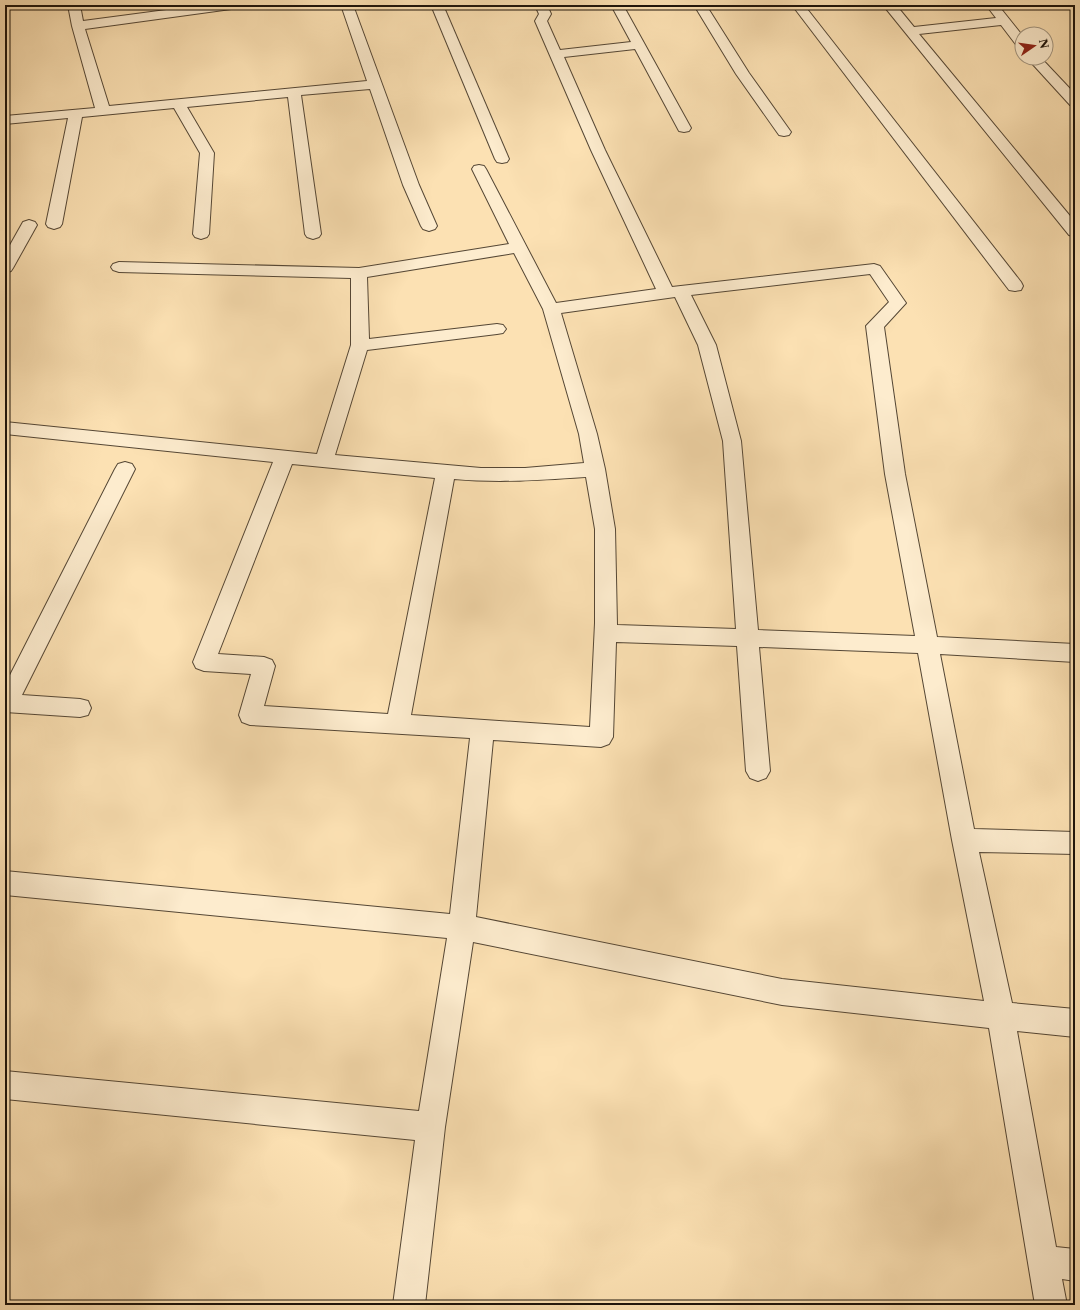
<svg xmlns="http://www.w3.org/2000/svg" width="1080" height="1310" viewBox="0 0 1080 1310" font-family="'Libre Caslon Text',serif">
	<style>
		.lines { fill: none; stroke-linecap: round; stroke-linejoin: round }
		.minor-casing { stroke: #554735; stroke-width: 2 }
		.minor { fill: #fdecce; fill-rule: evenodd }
	</style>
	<rect width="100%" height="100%" fill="#fce1b3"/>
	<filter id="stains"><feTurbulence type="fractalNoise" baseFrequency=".005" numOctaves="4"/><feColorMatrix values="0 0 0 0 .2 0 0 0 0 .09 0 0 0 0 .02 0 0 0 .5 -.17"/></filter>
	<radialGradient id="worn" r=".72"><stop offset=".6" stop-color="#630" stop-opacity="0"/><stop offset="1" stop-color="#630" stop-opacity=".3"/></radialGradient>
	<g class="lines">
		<defs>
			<g id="minor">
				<polygon points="68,5 80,5 83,21 204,5 237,5 235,8 231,9 85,29 109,106 367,81 341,5 353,5 419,185 437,226 435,229 429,231 423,229 421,226 403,185 370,89 301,95 321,234 319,237 313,239 307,237 305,234 288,97 187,107 214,153 209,234 207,237 201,239 195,237 193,234 200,153 174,108 82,117 62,224 60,227 54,229 48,227 46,224 68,118 5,124 5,116 95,108 72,26"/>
				<polygon points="431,5 443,5 509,159 507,162 502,163 497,162 495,159"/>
				<path d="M535 5H547L551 14 547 21 560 50 631 42 611 5H623L691 128 689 131 684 132 679 131 635 49 564 57 605 150 672 287 874 264 880 266 906 303 884 327 905 474 937 637 1075 644V662L940 654 974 829 1075 832V854L979 852 1012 1003 1075 1009V1037L1017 1031 1056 1247 1075 1249V1281L1062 1279 1067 1305H1035L989 1028 782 1005 473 942 445 1127 425 1305H393L415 1140 5 1099V1071L419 1111 447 938 5 895V871L450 914 470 738 250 725 242 722 239 715 251 674 204 671 196 668 193 662 273 462 5 434V422L317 454 351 345V278L119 272 113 270 111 267 113 264 119 262 359 268 509 244 472 169 474 166 479 165 484 166 486 169 556 303 656 289 591 150 535 21 539 14ZM514 253 543 309 579 434 584 463 525 468H481L335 455 367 350 497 334 503 333 506 329 503 325 497 324 369 339 367 277ZM870 274 889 302 866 326 885 474 915 636 758 630 741 441 716 345 691 295ZM675 297 698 345 723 441 736 629 617 625 615 529 605 469 597 434 561 313ZM292 464 435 478 388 714 264 706 275 666 272 660 264 657 218 654ZM586 477 595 529V623L590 727 411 715 454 479C499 483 542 480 586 477ZM616 642 737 646 746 771 750 778 758 781 766 778 770 771 759 647 918 653 952 840 984 1001 782 979 476 917 493 740 601 747 609 744 613 737Z"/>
				<polygon points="694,5 706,5 749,73 791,132 789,135 784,136 779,135 736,74"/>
				<polygon points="792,5 804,5 1021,282 1023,286 1021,290 1015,291 1009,290"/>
				<polygon points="883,5 896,5 914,27 996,18 986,5 998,5 1022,35 1022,47 1017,46 1001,25 919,34 1075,222 1075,237 1069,235"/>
				<polygon points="1027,58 1041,58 1075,94 1075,106 1070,105"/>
				<polygon points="29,220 35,222 37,225 13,268 11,271 5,273 5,254 23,222"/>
				<polygon points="125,462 132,464 135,469 22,695 80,699 88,701 91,708 88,715 80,717 5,712 5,685 115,469 118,464"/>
			</g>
		</defs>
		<use href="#minor" class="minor-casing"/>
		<use href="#minor" class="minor"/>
	</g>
	<rect width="1080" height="1310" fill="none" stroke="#fce1b3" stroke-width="20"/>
	<rect x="6" y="6" width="1068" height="1298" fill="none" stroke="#1d140b" stroke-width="2"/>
	<rect x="10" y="10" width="1060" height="1290" fill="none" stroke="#1d140b"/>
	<g transform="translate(1034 46) rotate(77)"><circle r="19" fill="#fdecce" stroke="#a39680"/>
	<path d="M0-3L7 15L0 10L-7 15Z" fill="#8f2418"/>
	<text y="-6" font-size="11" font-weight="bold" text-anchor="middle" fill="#1d140b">N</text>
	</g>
	<rect width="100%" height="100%" filter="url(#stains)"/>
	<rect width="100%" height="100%" fill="url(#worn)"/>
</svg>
